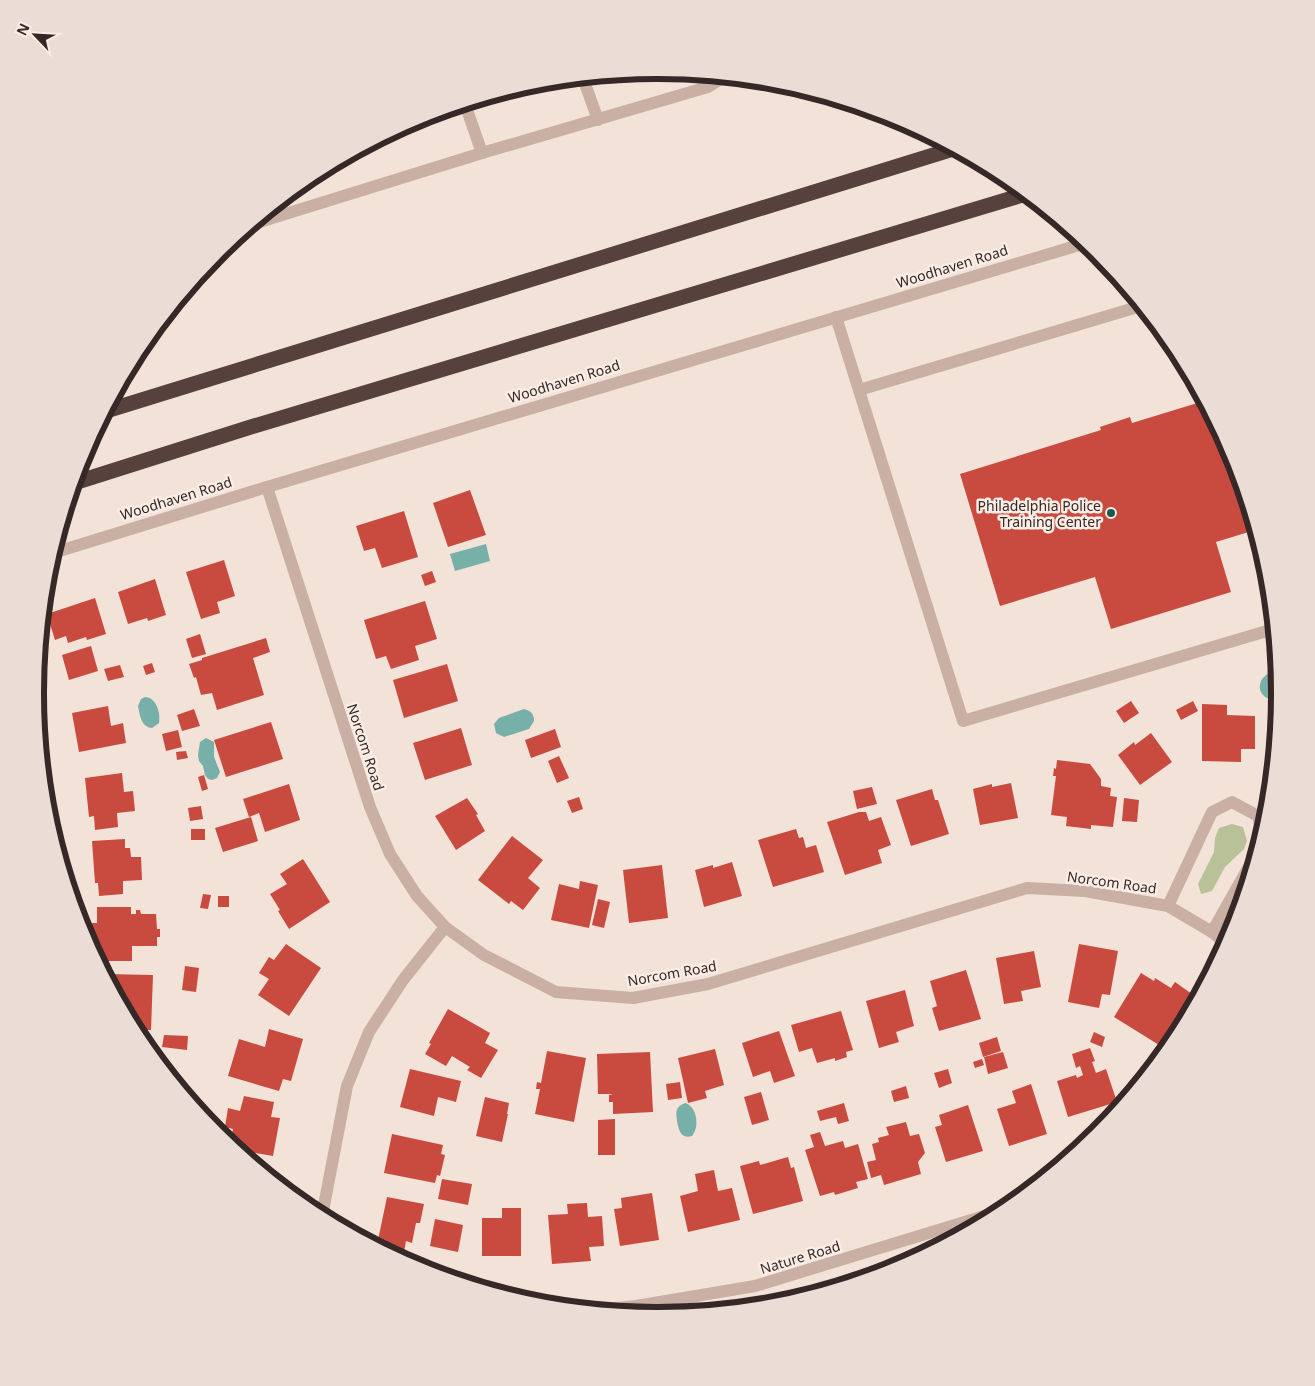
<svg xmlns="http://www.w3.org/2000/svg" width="1315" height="1386" viewBox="0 0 1315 1386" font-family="'Noto Sans',sans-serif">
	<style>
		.green { fill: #b9c198 }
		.water { fill: #77afa9 }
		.building { fill: #c94b3f }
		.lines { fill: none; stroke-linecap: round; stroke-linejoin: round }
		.lane { stroke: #cab0a4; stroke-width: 12 }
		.street { stroke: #cab0a4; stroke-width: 12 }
		.highway { stroke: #56413d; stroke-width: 15 }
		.poi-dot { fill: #1b5852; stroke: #faede5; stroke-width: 2 }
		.labels { text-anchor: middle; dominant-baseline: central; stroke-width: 5; stroke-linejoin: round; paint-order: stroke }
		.street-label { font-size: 14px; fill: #352826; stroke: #faede5 }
		.poi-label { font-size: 14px; fill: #352826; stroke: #faede5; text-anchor: end }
		.rim { fill: none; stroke: #352826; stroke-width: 6 }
	</style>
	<rect width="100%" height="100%" fill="#f2e2d8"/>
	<polygon class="green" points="1232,824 1243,827 1247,841 1244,849 1225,867 1212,891 1201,894 1198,884 1214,852 1215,838 1219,828"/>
	<g class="water">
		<polygon points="486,544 490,561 455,571 450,554"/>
		<path d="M1276 671 1278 672 1279 699C1256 703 1252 676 1276 671Z"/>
		<path d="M145 697C156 697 161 713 159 723L152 728C141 727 140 715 138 706L141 699Z"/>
		<path d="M524 709C531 711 534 714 534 721L529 729 504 737 496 733 494 724 499 718Z"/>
		<polygon points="206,738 214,742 214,757 220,772 217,778 212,780 208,779 205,775 203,766 199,761 198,755 200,742"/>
		<path d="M685 1103C697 1106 700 1127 692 1136 681 1139 679 1131 677 1121 677 1117 675 1112 678 1108 680 1105 681 1105 685 1103Z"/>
	</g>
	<g class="building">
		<polygon points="1204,401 1233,455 1255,530 1216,542 1231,592 1111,629 1095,577 1000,606 960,474 1101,430 1100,427 1130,417 1132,423"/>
		<polygon points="470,490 486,535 448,547 433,503"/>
		<polygon points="404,511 418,557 382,568 375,548 364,551 356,526"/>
		<polygon points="224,560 235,596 217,602 220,613 201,619 186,572"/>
		<polygon points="432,571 436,582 425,586 421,575"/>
		<polygon points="155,579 166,615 148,621 147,618 128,624 118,592"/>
		<polygon points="95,598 106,634 87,640 86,637 68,643 66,636 55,640 47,614"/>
		<polygon points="425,601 437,639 415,646 419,660 391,669 386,656 376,659 364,620"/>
		<polygon points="200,634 206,654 192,658 186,639"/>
		<polygon points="266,638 270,652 253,658 264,695 217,710 212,693 201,695 196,677 194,678 189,664 202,660 202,658"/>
		<polygon points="91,646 98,671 69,680 62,655"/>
		<polygon points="152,663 155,672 146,675 143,666"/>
		<polygon points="447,664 458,701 404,718 393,680"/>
		<polygon points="120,665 124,677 108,681 104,669"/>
		<polygon points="1131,701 1139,713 1124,723 1116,711"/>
		<polygon points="1193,701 1198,711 1181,720 1176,710"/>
		<polygon points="1202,704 1227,705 1227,715 1255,716 1255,749 1241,749 1241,762 1202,761"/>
		<polygon points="108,706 111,726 123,723 126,743 79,752 72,713"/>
		<polygon points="194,709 200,726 182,731 177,715"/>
		<polygon points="271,722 283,759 226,777 214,740"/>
		<polygon points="461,728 472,765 425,780 413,743"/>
		<polygon points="555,729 561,747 531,758 525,740"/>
		<polygon points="178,730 182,747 166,751 162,734"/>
		<polygon points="1151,733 1172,762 1140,785 1118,755 1134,742 1135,745"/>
		<polygon points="186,751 188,758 177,760 176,752"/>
		<polygon points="559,756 569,778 557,783 548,761"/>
		<polygon points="1057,760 1090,764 1101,779 1101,786 1111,788 1110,796 1117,797 1113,827 1091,825 1091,829 1066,826 1067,817 1051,815 1056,776 1053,776 1054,768 1056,769"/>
		<polygon points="122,773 124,792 133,791 135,811 117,813 118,827 95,830 94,816 89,817 85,778"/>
		<polygon points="204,775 208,789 202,791 198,777"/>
		<polygon points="1011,783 1018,818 980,825 973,789 992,784 992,787"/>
		<polygon points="289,784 300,820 265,832 259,813 249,817 243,799"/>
		<polygon points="872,787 877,804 857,809 853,791"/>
		<polygon points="932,789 935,800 938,800 949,834 911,846 896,800"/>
		<polygon points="579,797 583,809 572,813 567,801"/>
		<polygon points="467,798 478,814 476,815 485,831 456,850 435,816"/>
		<polygon points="1124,798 1139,800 1137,822 1122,821"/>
		<polygon points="201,806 203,819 190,821 188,808"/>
		<polygon points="859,812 866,812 869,821 881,817 891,845 878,850 882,863 845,875 827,822"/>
		<polygon points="251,817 258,841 223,852 215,828"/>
		<rect x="191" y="829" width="14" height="11"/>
		<polygon points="796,829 799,838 803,837 806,848 816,845 824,872 773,887 758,840"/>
		<polygon points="512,836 543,860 528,878 540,888 523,910 511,901 509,904 478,880"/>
		<polygon points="125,839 125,848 130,848 131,857 141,857 142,880 123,881 123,894 99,896 98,883 95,883 92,841"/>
		<polygon points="303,859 330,902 289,929 278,911 280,910 270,894 287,884 280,874"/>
		<polygon points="732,862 742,896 704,907 695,870 713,865 713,868"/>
		<polygon points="662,865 668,918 629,923 623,870"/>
		<polygon points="580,881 598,885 589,928 551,920 559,884 579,889"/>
		<polygon points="203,894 211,895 208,909 200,908"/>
		<rect x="218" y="896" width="11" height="11"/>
		<polygon points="598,899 610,902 604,928 592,925"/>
		<polygon points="97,907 131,907 131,914 136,914 136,910 140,910 141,914 156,914 157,929 160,929 160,937 157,937 157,946 132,946 132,961 99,961 98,947 91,947 91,923 97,923"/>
		<polygon points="286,944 321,968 289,1016 258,995 269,979 259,973 269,957 274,960"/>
		<polygon points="1079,944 1118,951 1110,995 1102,994 1099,1008 1068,1002"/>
		<polygon points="1034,951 1041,987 1021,991 1023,1001 1004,1004 996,958"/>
		<polygon points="185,966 199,968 196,992 182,990"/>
		<polygon points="966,970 981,1019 939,1031 932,1008 937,1006 930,981"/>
		<polygon points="1141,973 1154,981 1155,978 1171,988 1175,982 1192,994 1159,1045 1114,1017"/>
		<polygon points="105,974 153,975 151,1030 135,1030"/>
		<polygon points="905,990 914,1026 896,1032 899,1042 879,1048 866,1001"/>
		<polygon points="448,1009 490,1033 485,1043 498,1050 481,1078 467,1070 470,1067 452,1056 446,1066 425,1054 431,1044 429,1043"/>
		<polygon points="841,1011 853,1050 846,1052 847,1057 835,1061 835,1058 817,1063 812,1048 799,1052 791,1025"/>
		<polygon points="269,1029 303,1039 291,1081 283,1079 279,1091 228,1076 239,1039 265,1047"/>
		<polygon points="779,1031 795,1076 774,1083 770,1071 753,1077 742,1043"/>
		<polygon points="1094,1032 1105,1037 1102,1047 1090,1042"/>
		<polygon points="164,1035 188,1036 187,1050 162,1047"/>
		<polygon points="997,1037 1001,1051 983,1057 979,1043"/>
		<polygon points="143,1043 151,1043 150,1051 146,1046"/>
		<polygon points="1090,1048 1095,1061 1092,1062 1096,1073 1106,1069 1117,1102 1068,1117 1057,1081 1076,1075 1077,1078 1083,1075 1080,1066 1076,1068 1072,1054"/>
		<polygon points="715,1049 724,1085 705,1091 707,1098 688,1103 678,1058"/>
		<polygon points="547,1051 586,1058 574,1122 535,1114 540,1089 536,1089 537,1082 541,1083"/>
		<polygon points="650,1052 653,1112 613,1114 613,1102 609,1102 609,1095 613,1094 598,1094 597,1054"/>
		<polygon points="1003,1052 1008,1068 988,1074 984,1057"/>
		<polygon points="982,1059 984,1065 975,1068 973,1062"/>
		<polygon points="410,1069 461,1081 456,1102 438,1097 434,1116 400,1107"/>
		<polygon points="948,1069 952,1083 939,1088 934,1073"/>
		<polygon points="1142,1079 1137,1085 1134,1089 1132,1083"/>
		<polygon points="680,1082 682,1098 668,1100 666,1084"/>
		<polygon points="1031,1084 1047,1134 1009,1146 997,1109 1016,1103 1012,1091"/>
		<polygon points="906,1086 909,1098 894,1102 891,1091"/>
		<polygon points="761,1092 769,1120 752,1125 744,1097"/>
		<polygon points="244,1096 274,1102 271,1117 280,1118 273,1156 237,1150 230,1144 233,1129 225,1127 228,1108 240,1111"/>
		<polygon points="485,1097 509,1103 507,1114 508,1114 502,1142 476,1136"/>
		<polygon points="844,1103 849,1121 838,1124 836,1117 820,1121 817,1111"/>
		<polygon points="968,1105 983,1151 946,1162 935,1127 942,1125 939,1115"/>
		<polygon points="615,1119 615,1155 598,1155 598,1120"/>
		<polygon points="906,1122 910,1136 919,1134 925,1153 918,1162 921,1174 884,1185 881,1175 871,1178 867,1162 876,1160 872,1144 879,1142 878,1138 889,1135 886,1127"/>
		<polygon points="820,1132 825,1146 843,1141 845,1148 858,1144 868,1179 856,1182 858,1188 835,1195 834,1192 820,1196 805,1150 814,1147 810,1135"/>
		<polygon points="392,1134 443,1145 441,1154 445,1155 440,1176 437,1175 435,1183 384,1173"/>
		<polygon points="788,1157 791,1168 794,1167 803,1201 753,1214 740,1166 759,1161 760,1165"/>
		<polygon points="714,1170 718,1191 732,1188 740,1220 688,1232 680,1196 698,1191 695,1174"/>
		<polygon points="442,1179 472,1184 468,1205 438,1199"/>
		<polygon points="652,1193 659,1240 620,1246 614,1209 622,1208 621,1198"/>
		<polygon points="387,1197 424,1204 420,1223 416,1223 412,1243 406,1241 404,1252 377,1245"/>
		<polygon points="587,1203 588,1217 602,1216 604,1246 589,1247 591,1261 552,1264 548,1215 568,1214 567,1204"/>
		<polygon points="502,1208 521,1208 521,1256 482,1256 482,1218 502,1218"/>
		<polygon points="435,1219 463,1225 458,1252 430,1246"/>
	</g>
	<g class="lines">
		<g class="lane">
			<polyline points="583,78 598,120"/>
			<polyline points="465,104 482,153"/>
			<polyline points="253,224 482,153 708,87 724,77"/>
			<polyline points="836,317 963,721 1274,629"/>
			<polyline points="859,390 1141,306"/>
		</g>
		<g class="street">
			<polyline points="267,487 370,807 390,854 417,896 445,927 484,955 556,992 633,998 708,984 1027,888 1085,891 1168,906 1212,932 1226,944"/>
			<polyline points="53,553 267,487 1086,243"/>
			<polyline points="1168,906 1212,812 1232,802 1258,816 1262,834"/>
			<polyline points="1212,932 1255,856"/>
			<polyline points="322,1216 347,1086 369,1032 403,980 445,927"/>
			<polyline points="599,1310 636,1306 755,1286 1004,1210"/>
		</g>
		<g class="highway">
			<polyline points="106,411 953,149"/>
			<polyline points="74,483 254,426 1026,194"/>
		</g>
	</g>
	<circle class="poi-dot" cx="1111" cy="513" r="5"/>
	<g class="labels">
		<g class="street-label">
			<text transform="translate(952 266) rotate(-17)">Woodhaven Road</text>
			<text transform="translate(564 381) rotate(-17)">Woodhaven Road</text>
			<text transform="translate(176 498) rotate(-17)">Woodhaven Road</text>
			<text transform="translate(366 747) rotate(72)">Norcom Road</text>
			<text transform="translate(1112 882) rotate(8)">Norcom Road</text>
			<text transform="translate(672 973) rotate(-10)">Norcom Road</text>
			<text transform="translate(800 1257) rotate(-17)">Nature Road</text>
		</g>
		<g class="poi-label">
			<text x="1101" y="505">Philadelphia Police<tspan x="1101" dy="16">Training Center</tspan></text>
		</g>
	</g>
	<path d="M0 0H1315V1386H0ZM657 79H658A613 613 0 0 1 1271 692V694A613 613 0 0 1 658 1307H657A613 613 0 0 1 44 694V692A613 613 0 0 1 657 79Z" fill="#eaddd6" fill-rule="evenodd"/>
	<path class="rim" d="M657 79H658A613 613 0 0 1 1271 692V694A613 613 0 0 1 658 1307H657A613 613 0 0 1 44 694V692A613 613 0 0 1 657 79Z"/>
	<g transform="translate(35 35) rotate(295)" stroke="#faede5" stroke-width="4" paint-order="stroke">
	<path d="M0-4L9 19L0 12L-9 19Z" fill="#352826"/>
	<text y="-8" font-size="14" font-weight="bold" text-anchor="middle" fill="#352826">N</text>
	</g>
</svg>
